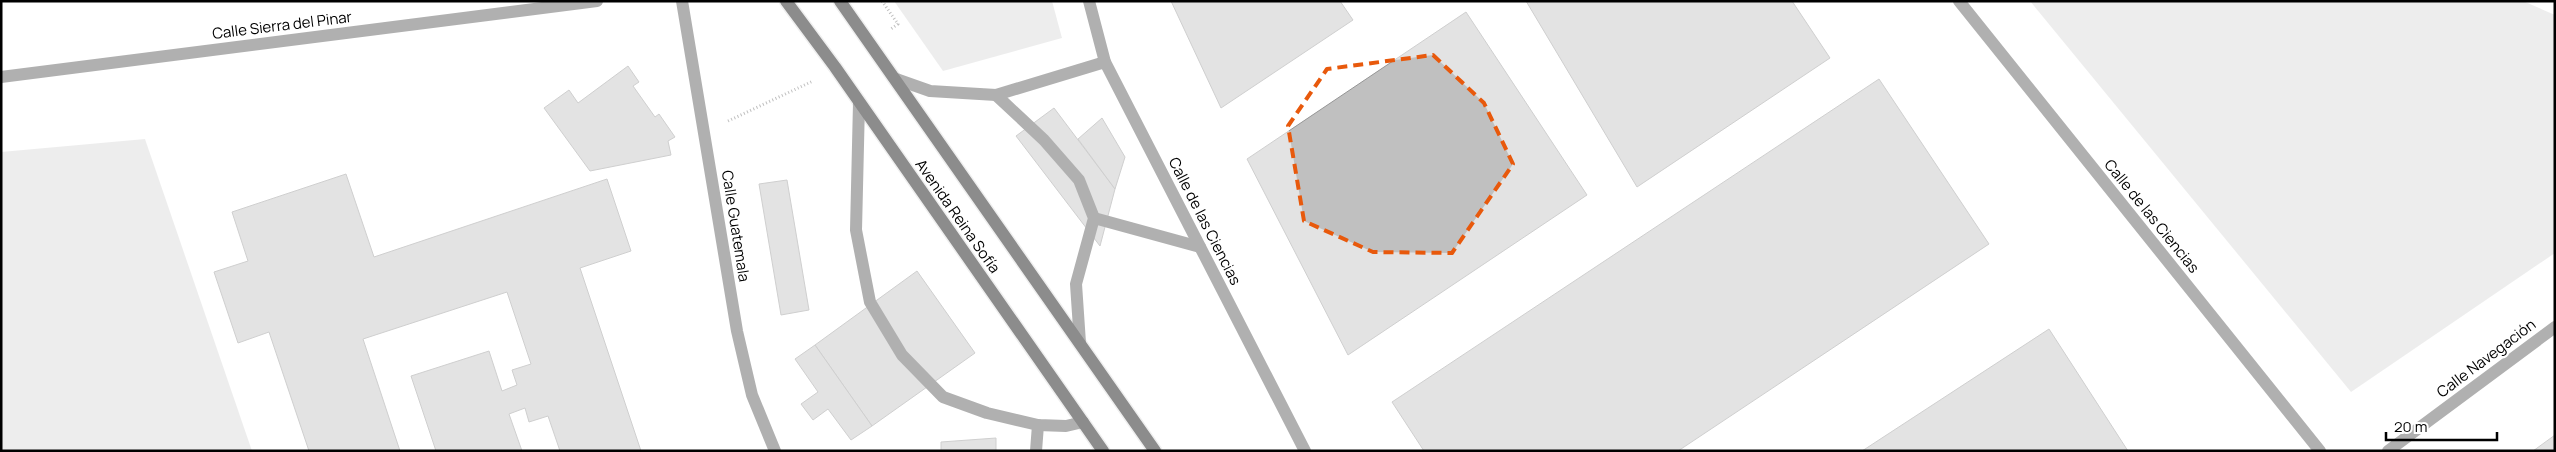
<svg xmlns="http://www.w3.org/2000/svg" width="2556" height="452" viewBox="0 0 2556 452" font-family="Manrope,sans-serif">
	<style>
		.green { fill: #d8d8d8 }
		.building { fill: #c0c0c0; stroke: #959595 }
		.lines { fill: none; stroke-linecap: round; stroke-linejoin: round }
		.major-casing { stroke: #dbdbdb; stroke-width: 15 }
		.path { stroke: #737373; stroke-width: 3; stroke-dasharray: 1 2.5; stroke-linecap: butt }
		.minor { stroke: #515151; stroke-width: 12 }
		.major { stroke: #000; stroke-width: 12 }
		.marked { fill: none; stroke: #e8590c; stroke-width: 4; stroke-dasharray: 10 6; stroke-linejoin: round }
		.labels { text-anchor: middle; dominant-baseline: central; stroke-width: 4.5; stroke-linejoin: round; paint-order: stroke }
		.street-label { font-size: 15px; fill: #000; stroke: #fff }
	</style>
	<rect width="100%" height="100%" fill="#fff"/>
	<g class="green">
		<polygon points="894,1 1052,1 1062,38 943,71"/>
		<polygon points="2030,1 2523,1 2555,15 2555,253 2351,392"/>
		<polygon points="145,139 252,451 1,451 1,152"/>
	</g>
	<g class="building">
		<polygon points="1171,1 1340,1 1353,20 1221,108"/>
		<polygon points="1526,1 1792,1 1830,58 1637,187"/>
		<polygon points="1466,12 1587,195 1348,355 1247,159"/>
		<polygon points="628,66 639,82 633,86 655,117 659,114 675,137 668,141 671,155 590,171 544,108 569,90 578,103"/>
		<polygon points="1879,79 1989,244 1678,451 1424,451 1392,402"/>
		<polygon points="1054,108 1115,189 1100,246 1016,136"/>
		<polygon points="1102,118 1125,157 1115,189 1078,139"/>
		<polygon points="346,174 374,257 607,179 631,251 580,268 641,451 560,451 548,416 529,422 525,408 509,414 522,451 436,451 411,376 489,351 502,391 517,385 512,370 531,364 507,292 363,339 400,451 309,451 269,332 238,343 214,272 248,261 232,212"/>
		<polygon points="787,180 809,310 781,315 759,184"/>
		<polygon points="917,271 975,353 872,426 815,345"/>
		<polygon points="2049,329 2128,451 1862,451"/>
		<polygon points="815,345 872,426 851,440 828,409 813,420 801,404 818,392 795,359"/>
		<polygon points="2555,435 2555,451 2533,451"/>
		<polygon points="996,438 996,451 941,451 941,442"/>
	</g>
	<g class="lines">
		<defs>
			<g id="major">
				<polyline points="786,1 835,67 1103,451"/>
				<polyline points="840,1 1155,451"/>
			</g>
		</defs>
		<use href="#major" class="major-casing"/>
		<g class="path">
			<polyline points="882,1 898,24 891,29"/>
			<polyline points="728,121 813,81"/>
		</g>
		<g class="minor">
			<polyline points="682,1 737,331 752,395 775,451"/>
			<polyline points="1089,1 1105,62 1305,451"/>
			<polyline points="1959,1 2320,451"/>
			<polyline points="1,77 597,1"/>
			<polyline points="896,79 930,91 996,95 1105,62"/>
			<polyline points="996,95 1044,140 1079,180 1094,218 1076,284 1080,343"/>
			<polyline points="859,103 856,230 870,302 902,355 943,397 987,413 1038,425 1066,426 1083,422"/>
			<polyline points="1094,218 1200,247"/>
			<polyline points="1036,451 1038,425"/>
			<polyline points="2388,451 2555,327"/>
		</g>
		<use href="#major" class="major"/>
	</g>
	<path d="M0 0H2556V452H0ZM1433 55 1484 103 1513 164 1452 253 1373 252 1304 221 1288 126 1327 69Z" fill="#fff" fill-opacity=".55" fill-rule="evenodd"/>
	<path class="marked" d="M1433 55 1484 103 1513 164 1452 253 1373 252 1304 221 1288 126 1327 69Z"/>
	<g class="labels">
		<g class="street-label">
			<text transform="translate(282 25) rotate(-7)">Calle Sierra del Pinar</text>
			<text transform="translate(958 216) rotate(55)">Avenida Reina Sofía</text>
			<text transform="translate(2152 216) rotate(51)">Calle de las Ciencias</text>
			<text transform="translate(1205 221) rotate(63)">Calle de las Ciencias</text>
			<text transform="translate(736 226) rotate(81)">Calle Guatemala</text>
			<text transform="translate(2486 358) rotate(-37)">Calle Navegación</text>
		</g>
	</g>
	<rect width="2556" height="452" fill="none" stroke="#000000" stroke-width="5"/>
	<path d="M2386 432v8h111v-8" fill="none" stroke="#000000" stroke-width="2.5"/>
	<text x="2394" y="432" font-size="15" fill="#000000" stroke="#ffffff" stroke-width="4" paint-order="stroke">20 m</text>
</svg>
